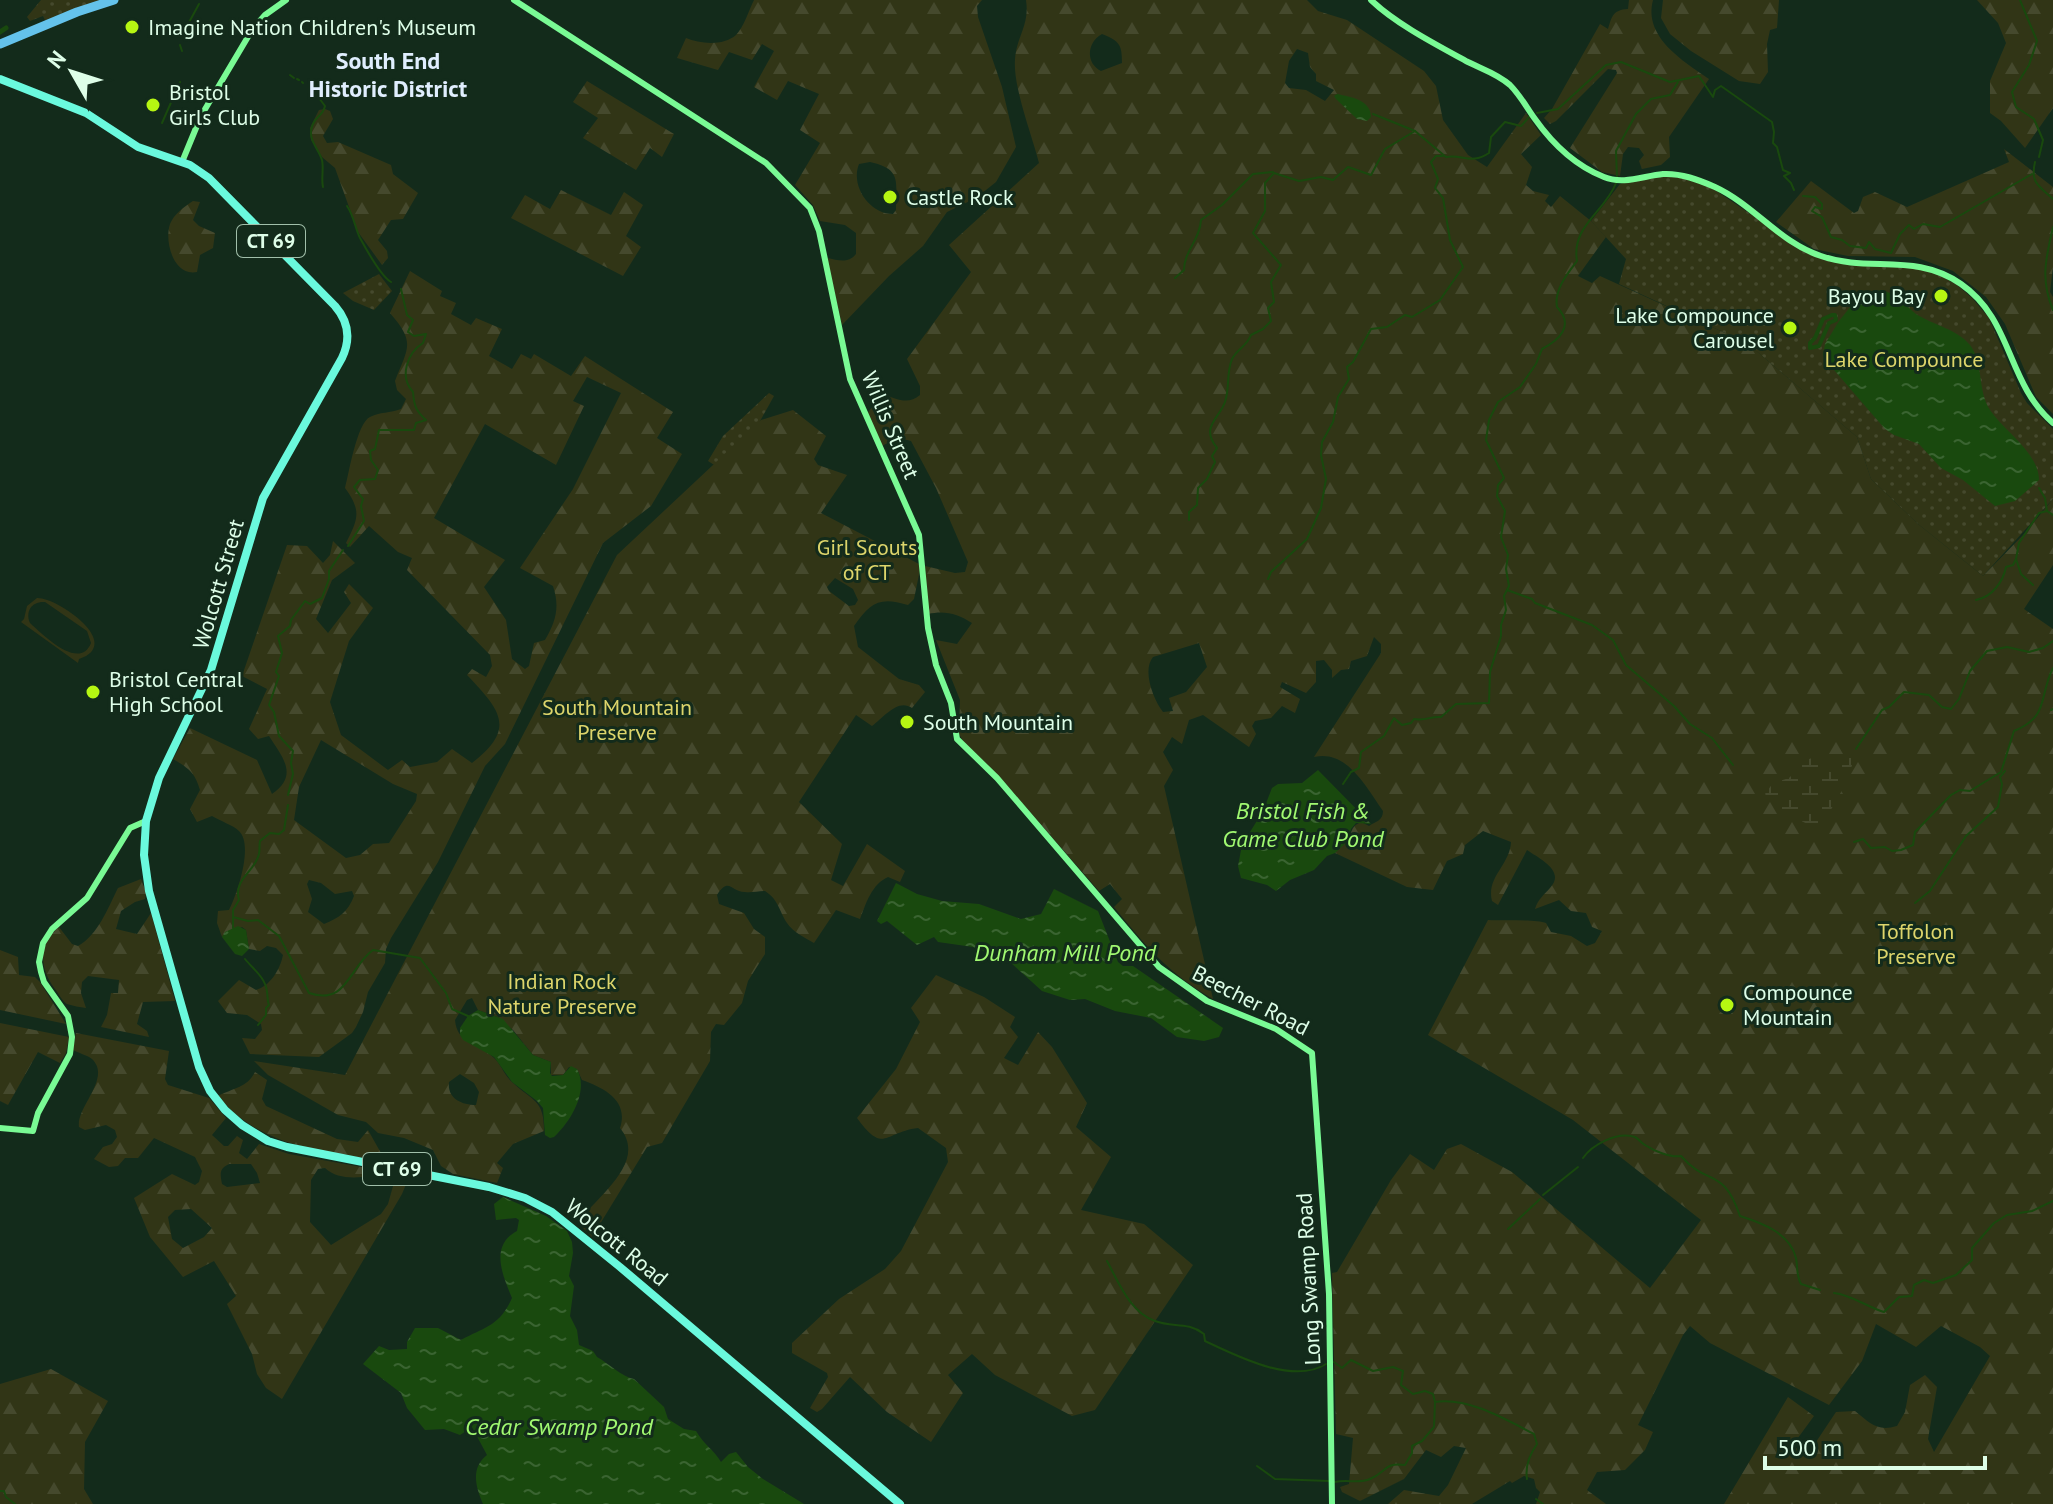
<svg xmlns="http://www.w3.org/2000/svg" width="2053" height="1504" viewBox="0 0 2053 1504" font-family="'PT Sans',sans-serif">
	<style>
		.grass { fill: url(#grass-dots) }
		.forest { fill: url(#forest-firs); fill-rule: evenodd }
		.wetland { fill: url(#wetland-marsh) }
		.garden { fill: #313516; fill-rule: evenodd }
		.water { fill: url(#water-ripples) }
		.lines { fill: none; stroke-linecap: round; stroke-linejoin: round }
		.stream { stroke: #19490e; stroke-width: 2 }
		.canal { stroke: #19490e; stroke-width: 4 }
		.river { stroke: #19490e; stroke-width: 5 }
		.secondary { stroke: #79fa94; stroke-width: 6 }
		.primary { stroke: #6af9dd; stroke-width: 8 }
		.trunk { stroke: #64c2eb; stroke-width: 9 }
		.poi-dot { fill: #b6f612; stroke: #132b1b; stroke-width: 3 }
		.labels { text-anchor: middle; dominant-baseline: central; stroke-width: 6; stroke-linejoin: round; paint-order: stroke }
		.shield { fill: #132b1b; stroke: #a1bfaa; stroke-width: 2 }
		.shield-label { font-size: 20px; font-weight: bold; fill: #defee8 }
		.poi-label { font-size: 22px; fill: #defee8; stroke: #132b1b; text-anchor: start }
		.park-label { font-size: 22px; fill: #ddd56b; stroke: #132b1b }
		.street-label { font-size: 22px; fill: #defee8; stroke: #132b1b }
		.neighbourhood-label { font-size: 24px; font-weight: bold; fill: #e0eefe; stroke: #132b1b }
		.water-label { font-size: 24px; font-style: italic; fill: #a1f971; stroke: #132b1b }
	</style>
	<defs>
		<pattern id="grass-dots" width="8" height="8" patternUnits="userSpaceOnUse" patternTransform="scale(2)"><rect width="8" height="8" fill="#313516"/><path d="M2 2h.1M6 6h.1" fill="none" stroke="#45492d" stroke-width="1.8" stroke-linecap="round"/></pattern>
		<pattern id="forest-firs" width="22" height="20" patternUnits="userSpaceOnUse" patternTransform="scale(2)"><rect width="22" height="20" fill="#313516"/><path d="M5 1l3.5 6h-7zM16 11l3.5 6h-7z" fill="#45492d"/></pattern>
		<pattern id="wetland-marsh" width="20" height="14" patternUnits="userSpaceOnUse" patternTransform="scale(2)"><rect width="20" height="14" fill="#313516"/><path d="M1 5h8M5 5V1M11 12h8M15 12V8" fill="none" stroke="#45492d"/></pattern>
		<pattern id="water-ripples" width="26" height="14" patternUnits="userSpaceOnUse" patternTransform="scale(2)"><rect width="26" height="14" fill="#19490e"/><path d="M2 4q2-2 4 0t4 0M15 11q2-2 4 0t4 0" fill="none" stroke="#3a6431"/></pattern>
	</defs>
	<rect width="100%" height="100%" fill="#132b1b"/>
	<g class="grass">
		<polygon points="41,0 102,0 46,22 43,16 30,21 27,17"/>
		<polygon points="1654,175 1683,178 1712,188 1811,255 1929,270 1956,284 1972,298 1989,318 2021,393 2027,403 2053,429 2053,499 1983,576 1918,524 1871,479 1857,437 1747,343 1619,284 1626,259 1591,221 1620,184"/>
		<polygon points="379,274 392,291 374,310 353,301 343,293"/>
		<polygon points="769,393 774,396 730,475 708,461 723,436"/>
	</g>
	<g class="forest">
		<path d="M754 0H982L977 6 978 17 1002 87 1016 147 996 182 976 198 947 212 923 246 889 276 842 325 827 258C838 260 848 264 856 254V233L845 225 820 221 813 205 795 185 820 143 800 130 819 94 788 81 777 100 754 87 774 51 762 44 752 60 729 52 718 70 677 58 686 38C700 44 724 46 736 35 744 27 749 10 754 0ZM870 162C902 169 896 181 896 210L893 214C870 214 850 186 859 164Z"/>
		<path d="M1026 0H1307L1318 11 1347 20 1424 71 1436 86 1443 120 1468 155 1487 167 1526 113 1541 135 1521 154 1532 167 1526 185 1533 191 1549 195 1545 201 1551 207 1560 196 1591 221 1606 237 1578 276 1592 283 1600 276 1747 343 1857 437 1871 479 1918 524 1983 576 2025 533 2053 499V565L2024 609 2053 629V1504H1724L1788 1397 1814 1416 1792 1446 1808 1454 1836 1412 1855 1411C1870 1423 1877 1432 1897 1426L1905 1412 1910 1385 1925 1375 1937 1387 1928 1439 1934 1452 1990 1356 1980 1347 1941 1326 1916 1347 1876 1324 1862 1361 1829 1405 1710 1343 1690 1326 1683 1335 1638 1425 1653 1432 1645 1450 1625 1470 1597 1472 1587 1490 1606 1504H1536L1540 1492 1536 1488 1534 1479 1524 1476 1512 1483 1510 1481 1472 1504H1388L1404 1490 1439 1496 1448 1485 1466 1448 1454 1446 1441 1457 1426 1450 1404 1479 1360 1501 1342 1492 1340 1487 1349 1484 1353 1438 1336 1434 1332 1273 1337 1272 1391 1180 1410 1154 1434 1170 1447 1149 1461 1144 1512 1172 1650 1288 1701 1220 1573 1120 1428 1035 1488 920C1502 921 1536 919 1546 923L1551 932 1571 936 1587 946 1595 943 1602 931 1592 927 1586 913 1571 911 1559 900 1535 909C1538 899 1544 895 1550 888 1566 871 1540 859 1527 850L1498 905 1492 901C1486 877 1510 865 1511 842L1483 831 1465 845 1463 854 1447 861 1433 890 1407 887 1335 853C1338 848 1344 845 1347 840 1353 832 1350 827 1361 822L1369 826C1376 821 1383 821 1383 811 1366 787 1347 749 1314 757L1381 653V644L1374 637 1367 656 1351 661 1349 669 1341 670 1332 678V670L1324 660 1316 661V682L1306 693 1282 682 1280 687 1300 699 1295 713 1282 706 1271 718 1255 721 1252 726 1256 734 1249 747 1203 715 1189 720 1182 744 1172 737 1163 752 1173 770 1164 786 1213 999C1168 973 1146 946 1114 907L1122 899 1110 884 1099 891 1005 783 965 744 959 734 960 700 936 640 957 644 972 623C958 614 945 610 928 614L925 566 955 573 965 572 968 562 936 488 911 441C900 437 893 440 882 446L866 415 882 394C895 398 908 406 920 395V386L907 359 971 272 949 245 1039 163C1032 135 1013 87 1015 60 1016 37 1030 26 1026 0ZM1102 34C1120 41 1122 45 1122 63L1101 71C1085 63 1087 42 1102 34ZM1297 49 1308 53 1310 67 1316 74V81L1334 90 1325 101 1306 90 1289 88 1285 83 1289 61ZM1199 643 1207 667 1186 692 1169 698 1173 711 1163 712C1153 699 1142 670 1153 657Z"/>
		<path d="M1629 0H1653C1643 37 1683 61 1709 79L1669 137 1670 157 1661 165 1642 169 1639 161 1644 155 1639 148 1628 147 1623 154 1620 176 1602 172 1570 148 1617 73 1616 70 1608 69 1556 121 1550 124 1544 118 1552 109 1600 24 1608 29C1612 16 1613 10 1628 9Z"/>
		<polygon points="1663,0 1779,0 1777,28 1770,30 1767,44 1768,72 1760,84 1739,81 1691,51 1670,34 1661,18"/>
		<polygon points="1977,0 2053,0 2053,108 2025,148 2001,121 1990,113 1990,81 2006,43 1998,23"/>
		<polygon points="587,81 674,134 662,157 650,148 636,170 583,138 598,118 573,102"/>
		<polygon points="325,109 330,111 333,119 323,136 327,143 338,142 391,165 393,174 418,193 403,219 391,220 378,240 387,251 388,258 382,265 358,232 335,168 322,157 311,140 310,128 319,110"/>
		<polygon points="2004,149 2053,187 2053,267 2050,292 2053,297 2053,414 2036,397 2005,324 1986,297 1953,271 1915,257 1848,256 1814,249 1776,222 1811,181 1854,213 1858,211 1863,197 1875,192 1907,207 2009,162"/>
		<polygon points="561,190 611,215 624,192 643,205 626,236 641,247 623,276 511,218 525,195 550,209"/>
		<path d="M193 201 200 202 193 220 199 226 215 233 213 248 200 255 197 272C174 277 164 242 170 224 174 214 184 207 193 201Z"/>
		<path d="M410 271 442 291 440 296 456 303 451 314 471 325 476 318 502 329 489 356 512 369 521 354 531 359 534 354 571 376 585 356 673 412 657 438 682 454 651 506 603 543 505 744 485 766 438 862 391 938 386 949 385 963 368 992 363 1012 356 1027 352 1033 319 1057 250 1054 242 1038 255 1039 262 1030 261 1024 247 1015 227 1013 218 1001 239 980 256 990C270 986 280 970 283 955L276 948 267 946 260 951 249 949 246 930 242 927 222 937 217 923 218 911 229 910C237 895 254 845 239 831 233 825 220 821 212 816L197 822 190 809 200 790C195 772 188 768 173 759L190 728 257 760 272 794C299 775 283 758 269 736L258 739 249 729 267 689 242 676 287 545 307 546 323 563 330 555 333 541 355 563 332 580 316 619 328 633 351 603 344 592 349 584 373 608 349 641 330 702 341 735 388 770 402 760 410 767 437 762 452 749 472 763C518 728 499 709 467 675L472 669 486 677 492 666 490 655 407 570 412 558 398 552 369 526 350 547 346 543C358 519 362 511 345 488 349 473 357 423 370 417 379 412 391 413 401 409L406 399 397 390 395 381C408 347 416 343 390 313ZM587 377 621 393 573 489 520 568 553 586C560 607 556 621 545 640L534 643 529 666 525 669 512 659 506 620 484 587 505 560 434 518 485 424 556 465 584 406 573 401ZM321 740 393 784 417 794 416 801 389 843 373 844 360 855 346 858 294 820 299 787ZM309 880 321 883 335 894 352 891 354 896C348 912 339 918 324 924L308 912 312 899 307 884Z"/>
		<path d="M793 410 826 436 814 459 818 465 847 475 821 513 921 565 914 599 908 605C879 596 870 603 854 626L858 647 899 679 919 685 925 692 912 708C898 698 884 717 872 726L856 715 799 802 842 844 831 880 843 886 867 844 905 871 900 882 888 877C872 884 866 903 860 919L836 910 814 943C805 938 793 932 787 923 779 911 779 900 765 891 758 891 751 893 745 892 731 892 729 876 717 895L719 904 744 913 754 929 765 937V954L748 981 742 1003 724 1025 716 1024 711 1032 710 1061 662 1143 647 1147 592 1237 578 1223C594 1198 649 1163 620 1128 629 1101 605 1088 582 1080L577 1069 569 1067 563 1075H551V1062L533 1055 513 1030 498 1017 478 1010 472 998 467 1000 455 1020C457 1044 478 1043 493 1057 501 1064 504 1075 512 1082 533 1102 544 1099 544 1131L513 1144 497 1163 503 1168 497 1183 453 1174 441 1166 433 1150 404 1138 378 1133 366 1122 338 1115 268 1075 254 1061 345 1075 617 555 761 420ZM835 578 853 589 858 600 855 605 849 606 829 591 827 587ZM460 1074 474 1083 479 1092 476 1105C461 1105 447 1098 449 1082Z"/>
		<path d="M141 879 146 892 145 899 135 902 121 911 116 929 137 934 151 913 175 1001 143 1002 137 1024 147 1031 149 1037 101 1027 107 1015 111 993H118L119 980 88 976 82 982 81 993 86 1008C80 1007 73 1006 67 1004 62 1001 59 994 55 989 40 969 37 945 59 927L72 944 78 946C98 935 108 908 118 888Z"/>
		<polygon points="0,950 18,957 19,975 35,977 40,982 66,1024 0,1010"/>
		<path d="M936 975 984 997 1015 1017 1010 1027 1018 1037 1004 1058 1018 1065 1038 1032 1052 1047 1087 1103 1076 1127 1111 1157 1081 1210 1144 1224 1193 1265 1095 1410 1072 1416 995 1375 972 1354 948 1375 963 1393 931 1442 887 1412 850 1377 822 1409 817 1412 810 1408 828 1377 827 1373 792 1353V1343L839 1299 885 1269 901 1251 948 1162 946 1148 918 1128C884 1132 884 1155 857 1118L896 1069 920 1022 911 1008Z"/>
		<polygon points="0,1023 69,1037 66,1053 60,1063 38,1052 8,1105 0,1101"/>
		<path d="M76 1033 169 1051 165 1079 168 1085 209 1098 226 1118 212 1135 224 1146H228L237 1136 243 1140 239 1153 247 1159 259 1144 289 1154 389 1172 388 1174C367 1176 341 1183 325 1168L318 1169 311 1180 310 1222 331 1245 381 1214 388 1204 395 1179 409 1177 402 1194 282 1399 266 1388 257 1374 252 1354 227 1304 236 1296 214 1261 183 1277 150 1237 134 1198 172 1174 195 1185 199 1182 202 1171 195 1157 154 1138 138 1158H125L118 1166 109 1167 94 1159 103 1147 112 1144 117 1137 115 1130 106 1125 85 1130 79 1127C76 1107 112 1078 92 1059 87 1055 78 1053 73 1050ZM229 1164H251L257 1173 260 1183 227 1187 222 1184C220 1173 219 1169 229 1164ZM191 1209 212 1228 204 1237 183 1248 172 1239 168 1217 175 1210Z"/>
		<path d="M255 1072 267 1080 262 1099 266 1106 337 1139 358 1142 368 1130 386 1162C322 1150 262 1149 218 1096 233 1088 247 1088 255 1072Z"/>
		<polygon points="51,1369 108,1401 85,1442 84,1489 93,1504 0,1504 0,1384"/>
	</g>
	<path class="wetland" d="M1856 749C1850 781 1836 803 1818 829L1795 818 1785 817 1765 794 1773 783 1789 778 1807 760 1821 754 1826 757 1830 769 1846 754Z"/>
	<path class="garden" d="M37 598C57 597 125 644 79 659L78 663 21 622 24 619 27 606ZM45 602 87 631 91 643C80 671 44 636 30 623 25 611 32 601 45 602Z"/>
	<g class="water">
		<path d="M1337 94C1351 97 1371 100 1371 117L1367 121 1357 119 1336 99 1334 96Z"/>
		<path d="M1880 290C1895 292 1905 305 1916 314 1933 325 1957 329 1970 345 1984 363 1977 390 1990 410 2004 431 2039 453 2039 480L2015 501 1995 506 1963 480 1941 468 1919 444 1894 435 1885 429 1828 363 1823 355 1825 344 1839 321 1851 306Z"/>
		<polygon points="1318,770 1371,824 1356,823 1351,829 1347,842 1335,853 1327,856 1314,870 1290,880 1276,891 1267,885 1241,878 1238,866 1242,845 1263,811 1272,788 1278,784 1302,783"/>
		<polygon points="896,883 917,894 942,901 979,904 1021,919 1041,914 1054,889 1098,911 1118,962 1123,966 1133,966 1223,1028 1219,1037 1204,1041 1177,1037 1151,1018 1115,1011 1085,999 1070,1000 1042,991 1010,962 973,947 938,942 934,937 917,945 887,921 881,924 877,921"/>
		<polygon points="238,926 246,930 249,949 242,956 235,954 222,937 225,932"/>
		<path d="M478 1010 503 1019 533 1055 551 1062 550 1073 552 1076 563 1075 571 1066 577 1069C589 1091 571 1121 554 1137L550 1138 545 1135 543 1108 537 1101 512 1082 494 1057 463 1040 460 1035V1028L468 1016Z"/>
		<path d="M503 1197 546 1216 567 1231 572 1242 573 1253 569 1276 574 1286 570 1316 577 1330 579 1345 593 1351 597 1357C608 1363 622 1377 634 1379L664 1407 668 1419 684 1429 696 1431C704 1445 714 1450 721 1462L729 1454 736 1452 748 1467 763 1479 804 1504H483C476 1488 470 1468 487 1455L472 1427 460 1435 444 1429 425 1430 407 1408 401 1393 363 1364 379 1346 389 1350 407 1349V1342L415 1328H438L461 1340C484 1327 499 1327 512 1298 503 1276 489 1246 517 1231L519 1220 516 1218 496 1220 494 1204Z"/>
	</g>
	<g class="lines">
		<g class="stream">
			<polyline points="2020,0 2037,41 2029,65 2012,92 2016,107 2034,119 2043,140 2039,157"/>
			<polyline points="181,37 199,4"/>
			<polyline points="180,45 182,51"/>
			<polyline points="290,75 294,78"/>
			<polyline points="297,79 299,80"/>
			<polyline points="302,82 303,83"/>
			<path d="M316 94 325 106C323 115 318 115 314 122 305 138 318 147 322 160 324 169 321 178 323 187"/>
			<polyline points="1537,113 1558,109 1606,65 1621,62 1670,82 1699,76 1713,97 1715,90 1721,86 1772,122 1774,132 1773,143 1777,147 1783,170 1790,173 1784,176 1791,183 1794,190"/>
			<polyline points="1373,114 1415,131"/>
			<polyline points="162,123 180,82"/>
			<path d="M2035 162C2030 183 2039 186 2053 199"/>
			<polyline points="1617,178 1616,151 1636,114 1651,99 1670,95 1678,82"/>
			<polyline points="1803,196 1815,197 1822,204 1822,209 1815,207 1812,211 1822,217 1831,237 1842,240 1850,246 1866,248 1869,242 1875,249 1891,253 1900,234 1909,225 1914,229 1923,224 1940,227 2032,174"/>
			<path d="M347 206C354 216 355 228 360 238 366 249 382 277 391 282"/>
			<path d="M2053 227C2046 258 2040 279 2053 310"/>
			<path d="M1175 278 1184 270C1184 251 1200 240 1201 220L1222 205 1253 174 1273 172"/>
			<polyline points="2039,488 2045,498 2047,511"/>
			<path d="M1189 520V512L1197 505 1198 488 1207 479 1215 462 1212 456 1217 448C1200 427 1219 419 1225 402 1230 387 1226 374 1232 359 1237 349 1247 346 1251 335L1263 329 1271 321 1268 308 1274 302 1271 282 1281 265 1253 233 1265 211V183L1274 173 1299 181 1321 177 1333 180 1348 167 1371 175 1385 149 1415 131 1446 157C1463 154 1471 165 1489 153L1491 137 1505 122 1521 126 1530 116"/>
			<path d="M348 546 364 521 361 506 363 499 354 487 360 480 375 479 378 470 371 460 370 451 375 449 379 430H414L416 423 426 420C416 411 414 406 413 392 399 377 407 353 423 343L426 334 414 336 408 332 413 320 407 315 401 289"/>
			<polyline points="1268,579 1271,572 1307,539 1321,508 1326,479 1321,455 1322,442 1333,422 1338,397 1349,379 1347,367 1353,362 1371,329 1387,327 1405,315 1412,317 1440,300 1463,267 1450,240 1443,198 1435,188 1438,179 1431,162 1436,156 1443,156"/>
			<polyline points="2033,585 2021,574 2016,559 2019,543 2039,513 2047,511 2053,515"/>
			<polyline points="1507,590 1532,599 1535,603 1592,625 1613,640 1626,665 1674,706 1690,724 1712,738 1733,765"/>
			<path d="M1976 600C1992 597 2003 582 2006 567L2013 565 2016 559"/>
			<polyline points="2051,710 2053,709"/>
			<polyline points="1856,749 1882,710 1889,707 1904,692 1929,695 1942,707 1951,709 1959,699 1970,671 1987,651 2007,647 2029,652 2043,648 2053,641"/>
			<path d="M1343 784 1351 772 1359 768 1361 752 1384 736 1394 718 1402 725 1411 723 1414 719C1426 721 1431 716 1441 717L1456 704 1489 703 1490 672 1501 636V625L1506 610 1504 596 1509 586 1506 569 1508 555 1501 537 1505 511 1497 496 1498 485 1504 478 1486 440 1489 420 1498 402 1520 387 1536 364 1542 349C1559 340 1575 326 1557 307 1554 290 1567 274 1577 261 1571 226 1605 212 1616 183"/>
			<polyline points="288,795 293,774 291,763 293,751 279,736 274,712 269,705 279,676 276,672 282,653 278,636 290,626 291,620 305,601 310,604 322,598 329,579 329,571 343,550"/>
			<path d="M1854 842 1863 839 1871 848 1885 847 1892 851 1901 850 1913 845 1915 832 1951 795 1960 790 1970 791 2001 772 2014 731C2050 716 2038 698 2053 668"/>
			<polyline points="1915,903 1930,891 1966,836 1998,807 2002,784 2000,777 2005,771"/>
			<path d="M233 917 248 921 258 920 279 936 309 993C347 1006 349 967 373 950L420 958 446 993 452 1009 468 1016"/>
			<path d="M233 928V910L239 900C233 879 255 872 259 854 260 849 259 845 260 841L270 833 279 834 284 830 288 805"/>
			<path d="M245 959C253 969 266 978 267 992 268 997 267 1001 269 1005L266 1008V1015L258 1025"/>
			<path d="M1583 1158C1592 1145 1617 1131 1635 1137 1639 1139 1641 1143 1645 1145 1654 1151 1671 1158 1681 1156 1708 1187 1723 1166 1740 1216 1762 1223 1790 1233 1796 1258 1798 1268 1796 1275 1801 1284L1820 1290"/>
			<polyline points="1543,1195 1578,1167"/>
			<polyline points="1508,1229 1540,1199"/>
			<path d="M1107 1261C1119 1283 1130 1312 1155 1321 1173 1328 1187 1321 1204 1334L1205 1341C1237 1356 1293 1385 1326 1364"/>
			<path d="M1834 1293C1852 1295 1867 1307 1884 1312L1899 1297 1912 1296 1914 1285 1924 1280 1933 1283 1956 1275 1972 1260V1248L1994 1223 2007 1215 2032 1211 2053 1201"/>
			<path d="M1334 1362 1342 1368 1351 1360 1373 1371 1393 1367 1403 1371 1401 1385 1413 1394 1425 1391 1433 1394 1435 1402C1468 1397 1505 1419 1534 1434L1537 1444C1530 1454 1525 1467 1527 1479"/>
			<polyline points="1257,1466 1275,1479 1329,1481"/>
			<path d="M1335 1482C1347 1479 1359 1484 1370 1479 1387 1472 1384 1462 1405 1465L1412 1453V1446L1422 1441 1434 1427 1435 1402"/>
			<polyline points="0,1491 4,1491 6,1497 15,1504"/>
			<polyline points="1536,1499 1543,1504"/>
		</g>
		<polygon class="canal" points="1832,315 1835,315 1836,320 1829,323 1819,346 1810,348 1810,343 1815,338 1823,319"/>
		<polyline class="river" points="0,32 6,28"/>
		<g class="secondary">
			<polyline points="514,0 766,163 810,208 819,231 850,379 919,535 928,628 936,665 951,703 957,739 997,778 1159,967 1207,1001 1276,1029 1312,1053 1329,1294 1332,1504"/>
			<path d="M1371 0C1396 24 1437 45 1468 62 1482 69 1498 74 1510 85 1520 95 1527 108 1535 119 1552 143 1576 166 1604 177 1623 185 1643 176 1663 174 1681 173 1699 180 1715 187 1754 205 1780 243 1821 256 1869 273 1915 252 1961 284 2013 320 2006 382 2053 423"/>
			<polyline points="182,162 201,116 252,30 265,15 286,0"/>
			<polyline points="0,1128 33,1131 38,1113 70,1054 72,1037 68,1016 44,982 41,972 39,962 43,943 52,929 87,898 130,828 146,821"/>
		</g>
		<path class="primary" d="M0 79 86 113 138 147 190 165 209 178 335 306C349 322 351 339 342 358L263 498 211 670 159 778 146 821 144 855 149 891 199 1067 210 1091 225 1110 242 1125 268 1141 287 1147 489 1187 525 1198 552 1212 620 1267 900 1504"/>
		<polyline class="trunk" points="0,44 77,12 114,0"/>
	</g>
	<g class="poi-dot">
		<circle cx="132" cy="27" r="8"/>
		<circle cx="153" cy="105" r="8"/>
		<circle cx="890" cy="197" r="8"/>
		<circle cx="1941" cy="296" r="8"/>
		<circle cx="1790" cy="328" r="8"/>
		<circle cx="93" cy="692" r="8"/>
		<circle cx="907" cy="722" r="8"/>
		<circle cx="1727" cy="1005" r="8"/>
	</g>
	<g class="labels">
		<g class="shield">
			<rect x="237" y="225" width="68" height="32" rx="6"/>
			<rect x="363" y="1153" width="68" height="32" rx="6"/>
		</g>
		<g class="shield-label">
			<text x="271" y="241">CT 69</text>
			<text x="397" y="1169">CT 69</text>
		</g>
		<g class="poi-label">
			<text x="148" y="27">Imagine Nation Children's Museum</text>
			<text x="169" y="92">Bristol<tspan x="169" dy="25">Girls Club</tspan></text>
			<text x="906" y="197">Castle Rock</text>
			<text x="1925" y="296" text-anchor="end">Bayou Bay</text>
			<text x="1774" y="315" text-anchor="end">Lake Compounce<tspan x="1774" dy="25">Carousel</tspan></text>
			<text x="109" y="679">Bristol Central<tspan x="109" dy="25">High School</tspan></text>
			<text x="923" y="722">South Mountain</text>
			<text x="1743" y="992">Compounce<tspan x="1743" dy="25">Mountain</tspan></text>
		</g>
		<g class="park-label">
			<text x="1904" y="359">Lake Compounce</text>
			<text x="867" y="547">Girl Scouts<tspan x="867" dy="25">of CT</tspan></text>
			<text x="617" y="707">South Mountain<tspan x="617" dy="25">Preserve</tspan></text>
			<text x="1916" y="931">Toffolon<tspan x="1916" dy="25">Preserve</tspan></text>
			<text x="562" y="981">Indian Rock<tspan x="562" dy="25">Nature Preserve</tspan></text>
		</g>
		<g class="street-label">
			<text transform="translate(891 425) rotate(67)">Willis Street</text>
			<text transform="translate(218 584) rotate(-74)">Wolcott Street</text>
			<text transform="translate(1251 1000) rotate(27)">Beecher Road</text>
			<text transform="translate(617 1242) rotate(39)">Wolcott Road</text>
			<text transform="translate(1308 1279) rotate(-93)">Long Swamp Road</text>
		</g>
		<g class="neighbourhood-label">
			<text x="388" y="60">South End<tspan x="388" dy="28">Historic District</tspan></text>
		</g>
		<g class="water-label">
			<text x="1303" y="810">Bristol Fish &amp;<tspan x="1303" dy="28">Game Club Pond</tspan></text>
			<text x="1065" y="952">Dunham Mill Pond</text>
			<text x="559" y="1426">Cedar Swamp Pond</text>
		</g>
	</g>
	<g transform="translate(72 72) rotate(309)" stroke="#132b1b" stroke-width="6" paint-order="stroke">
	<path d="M0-6L14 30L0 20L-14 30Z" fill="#defee8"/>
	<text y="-12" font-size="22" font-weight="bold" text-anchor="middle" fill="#defee8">N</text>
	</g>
	<path d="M1765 1456v12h220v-12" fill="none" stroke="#defee8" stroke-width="4"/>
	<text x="1777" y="1456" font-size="24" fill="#defee8" stroke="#132b1b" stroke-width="6" paint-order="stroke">500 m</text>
</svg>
